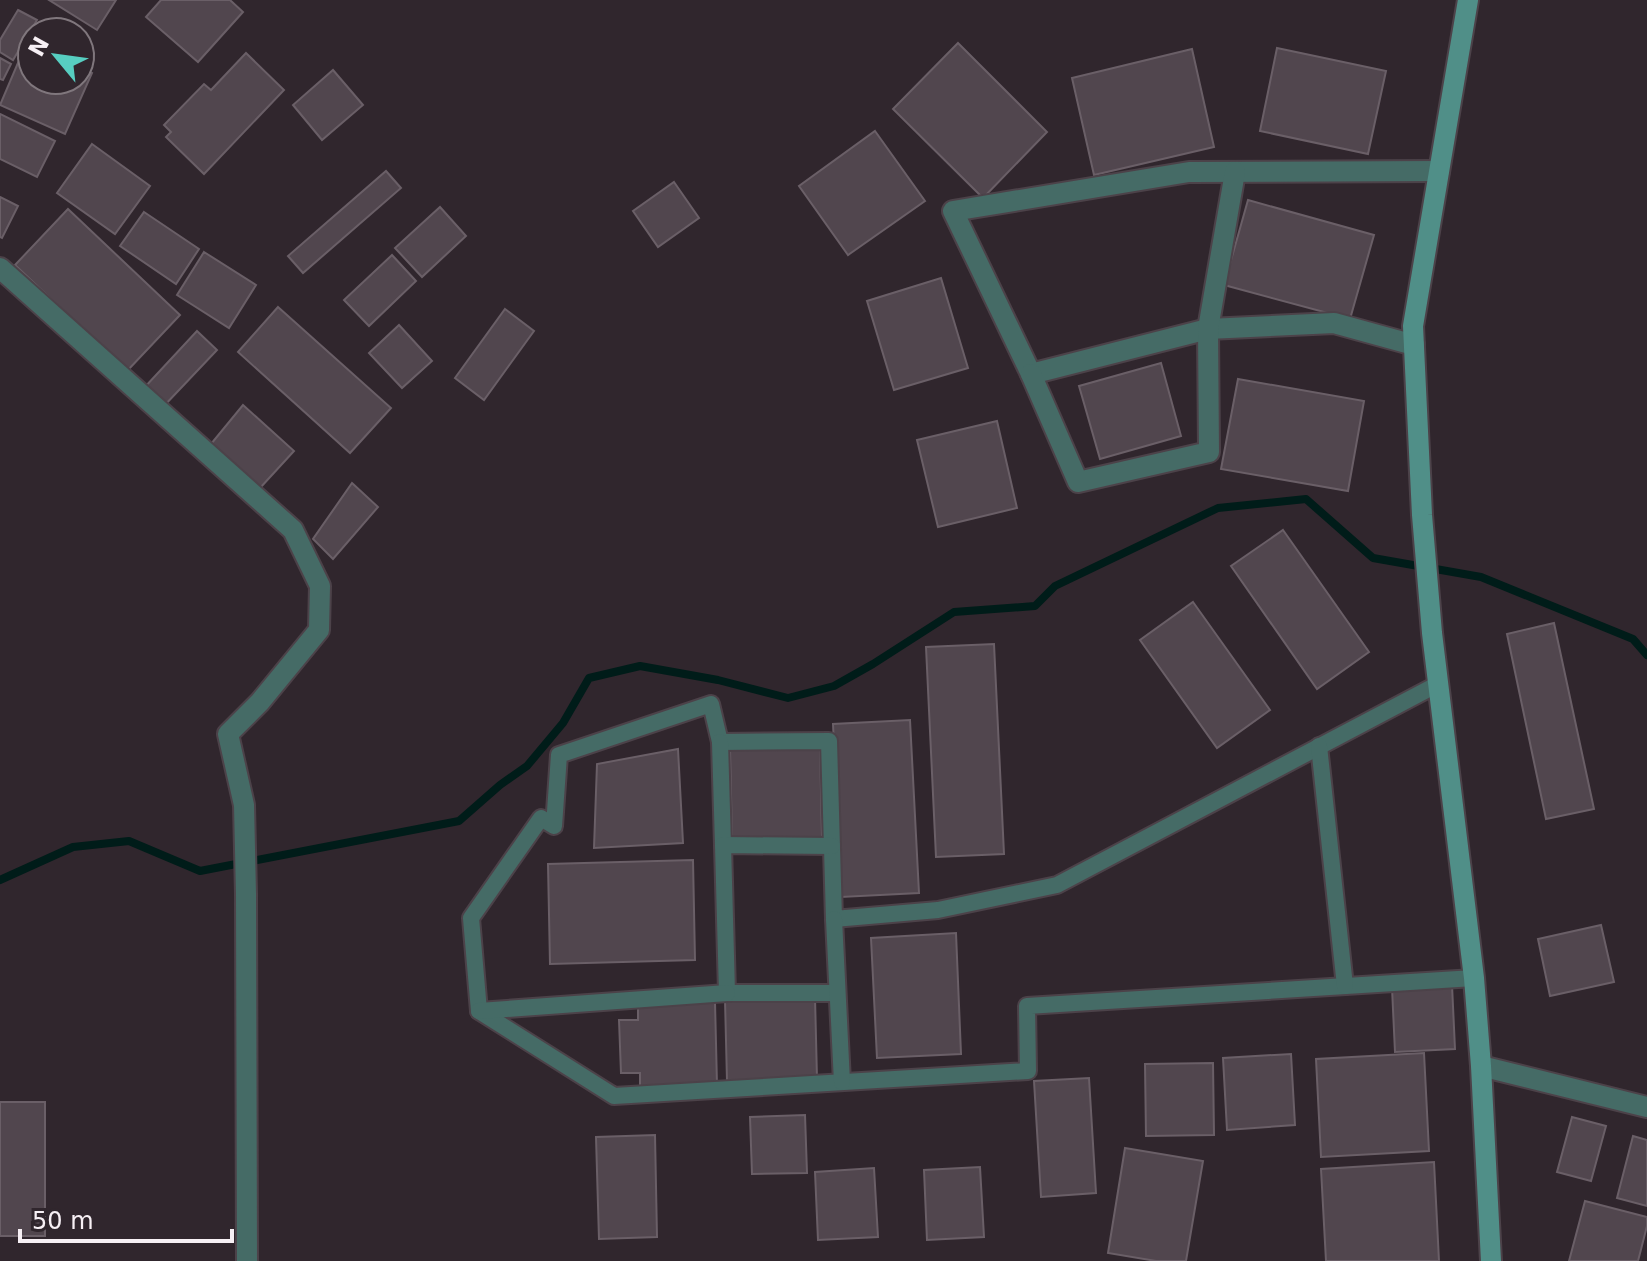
<svg xmlns="http://www.w3.org/2000/svg" width="1647" height="1261" viewBox="0 0 1647 1261" font-family="'DejaVu Sans',sans-serif">
	<style>
		.lines { fill: none; stroke-linecap: round; stroke-linejoin: round }
		.stream { stroke: #001c19; stroke-width: 8 }
		.building { fill: #51464e; stroke: #6a5f67; stroke-width: 2 }
		.lane-casing { stroke: #4c4249; stroke-width: 20 }
		.street-casing { stroke: #4c4249; stroke-width: 24 }
		.secondary-casing { stroke: #4c4249; stroke-width: 24 }
		.lane { stroke: #456b66; stroke-width: 16 }
		.street { stroke: #456b66; stroke-width: 20 }
		.secondary { stroke: #508f88; stroke-width: 20 }
	</style>
	<rect width="100%" height="100%" fill="#30262d"/>
	<g class="lines">
		<polyline class="stream" points="0,880 73,847 129,841 200,871 459,821 500,785 527,766 563,723 589,678 640,666 718,680 788,698 834,686 873,664 954,612 1035,606 1055,586 1218,508 1306,499 1373,558 1481,577 1633,639 1647,655"/>
	</g>
	<g class="building">
		<polygon points="49,0 116,0 97,30"/>
		<polygon points="161,0 230,0 243,12 198,62 146,17"/>
		<polygon points="18,10 37,20 13,60 0,52 0,40"/>
		<polygon points="958,43 1047,132 983,198 893,109"/>
		<polygon points="26,44 32,46 32,80 80,80 80,67 92,73 65,134 0,105"/>
		<polygon points="1277,48 1386,71 1368,154 1260,131"/>
		<polygon points="1192,49 1214,147 1094,175 1072,78"/>
		<polygon points="246,53 284,90 204,174 166,137 171,132 164,125 204,84 211,90"/>
		<polygon points="0,58 11,64 3,80 0,79"/>
		<polygon points="333,70 363,105 322,140 293,105"/>
		<polygon points="0,114 55,141 37,177 0,159"/>
		<polygon points="875,131 925,201 848,255 799,186"/>
		<polygon points="92,144 150,186 115,234 57,193"/>
		<polygon points="386,171 401,188 303,273 288,256"/>
		<polygon points="674,182 699,218 658,247 633,211"/>
		<polygon points="0,197 18,206 2,238 0,237"/>
		<polygon points="1248,200 1374,235 1350,319 1224,285"/>
		<polygon points="440,207 466,236 422,277 395,248"/>
		<polygon points="68,209 180,315 127,371 15,265"/>
		<polygon points="144,212 199,249 176,284 120,246"/>
		<polygon points="204,252 256,285 229,328 177,295"/>
		<polygon points="392,255 416,281 369,326 344,300"/>
		<polygon points="941,278 968,368 894,390 867,301"/>
		<polygon points="278,307 391,408 350,453 238,352"/>
		<polygon points="505,309 534,331 484,400 455,378"/>
		<polygon points="399,325 432,361 402,388 369,353"/>
		<polygon points="197,331 217,350 162,408 143,389"/>
		<polygon points="1161,363 1181,436 1100,459 1079,386"/>
		<polygon points="1238,379 1364,401 1348,491 1221,469"/>
		<polygon points="243,405 294,451 260,488 211,444"/>
		<polygon points="997,421 1017,508 938,527 917,440"/>
		<polygon points="352,483 378,507 333,559 313,539"/>
		<polygon points="1283,530 1369,652 1317,689 1231,566"/>
		<polygon points="1193,602 1270,710 1217,748 1140,640"/>
		<polygon points="1554,623 1594,809 1546,819 1507,634"/>
		<polygon points="994,644 1004,854 936,857 926,647"/>
		<polygon points="910,720 919,893 841,897 833,724"/>
		<polygon points="820,746 822,837 732,839 730,749"/>
		<polygon points="678,749 683,843 594,848 597,764"/>
		<polygon points="693,860 695,960 550,964 548,864"/>
		<polygon points="1601,925 1614,982 1550,996 1538,939"/>
		<polygon points="956,933 961,1054 877,1058 871,938"/>
		<polygon points="1452,985 1455,1049 1395,1052 1392,988"/>
		<polygon points="815,997 817,1079 727,1081 725,1000"/>
		<polygon points="715,1002 717,1085 640,1087 640,1073 621,1073 619,1020 638,1020 638,1004"/>
		<polygon points="1424,1053 1429,1151 1321,1157 1316,1059"/>
		<polygon points="1291,1054 1295,1125 1227,1130 1223,1058"/>
		<polygon points="1213,1063 1214,1135 1146,1136 1145,1064"/>
		<polygon points="1089,1078 1096,1193 1041,1197 1034,1081"/>
		<rect x="0" y="1102" width="45" height="134"/>
		<polygon points="805,1115 807,1173 752,1174 750,1117"/>
		<polygon points="1572,1117 1606,1126 1591,1181 1557,1172"/>
		<polygon points="655,1135 657,1237 599,1239 596,1137"/>
		<polygon points="1633,1136 1647,1140 1647,1206 1617,1198"/>
		<polygon points="1125,1148 1203,1161 1186,1261 1156,1261 1108,1253"/>
		<polygon points="1434,1162 1439,1261 1326,1261 1321,1169"/>
		<polygon points="980,1167 984,1237 927,1240 924,1170"/>
		<polygon points="874,1168 878,1237 818,1240 815,1172"/>
		<polygon points="1585,1201 1647,1217 1647,1226 1638,1261 1569,1261"/>
	</g>
	<g class="lines">
		<defs>
			<g id="lane">
				<polyline points="1438,684 1057,885 938,910 834,919 829,741 720,742 711,704 559,755 554,826 541,818 471,918 479,1011 614,1096 1028,1071 1027,1006 1474,978"/>
				<polyline points="720,742 723,845"/>
				<polyline points="1319,746 1345,986"/>
				<polyline points="832,846 723,845 727,993 837,993"/>
				<polyline points="834,919 842,1082"/>
				<polyline points="479,1011 727,993"/>
			</g>
			<g id="street">
				<polyline points="0,268 293,530 320,586 319,630 260,702 228,734 244,805 246,894 247,1261"/>
				<polyline points="1414,345 1334,323 1208,329 1031,374 953,211 1189,172 1439,171"/>
				<polyline points="1031,374 1078,482 1209,452 1208,329 1235,172"/>
				<polyline points="1481,1066 1647,1107"/>
			</g>
			<polyline id="secondary" points="1468,0 1413,326 1422,515 1432,633 1474,978 1481,1066 1491,1261"/>
		</defs>
		<use href="#lane" class="lane-casing"/>
		<use href="#street" class="street-casing"/>
		<use href="#secondary" class="secondary-casing"/>
		<use href="#lane" class="lane"/>
		<use href="#street" class="street"/>
		<use href="#secondary" class="secondary"/>
	</g>
	<g transform="translate(56 56) rotate(299)"><circle r="38" fill="#30262d" stroke="#80777d" stroke-width="2"/>
	<path d="M0-6L14 30L0 20L-14 30Z" fill="#57cec1"/>
	<text y="-12" font-size="22" font-weight="bold" text-anchor="middle" fill="#f7f0f5">N</text>
	</g>
	<path d="M20 1229v12h212v-12" fill="none" stroke="#f7f0f5" stroke-width="4"/>
	<text x="32" y="1229" font-size="24" fill="#f7f0f5" stroke="#30262d" stroke-width="6" paint-order="stroke">50 m</text>
</svg>
